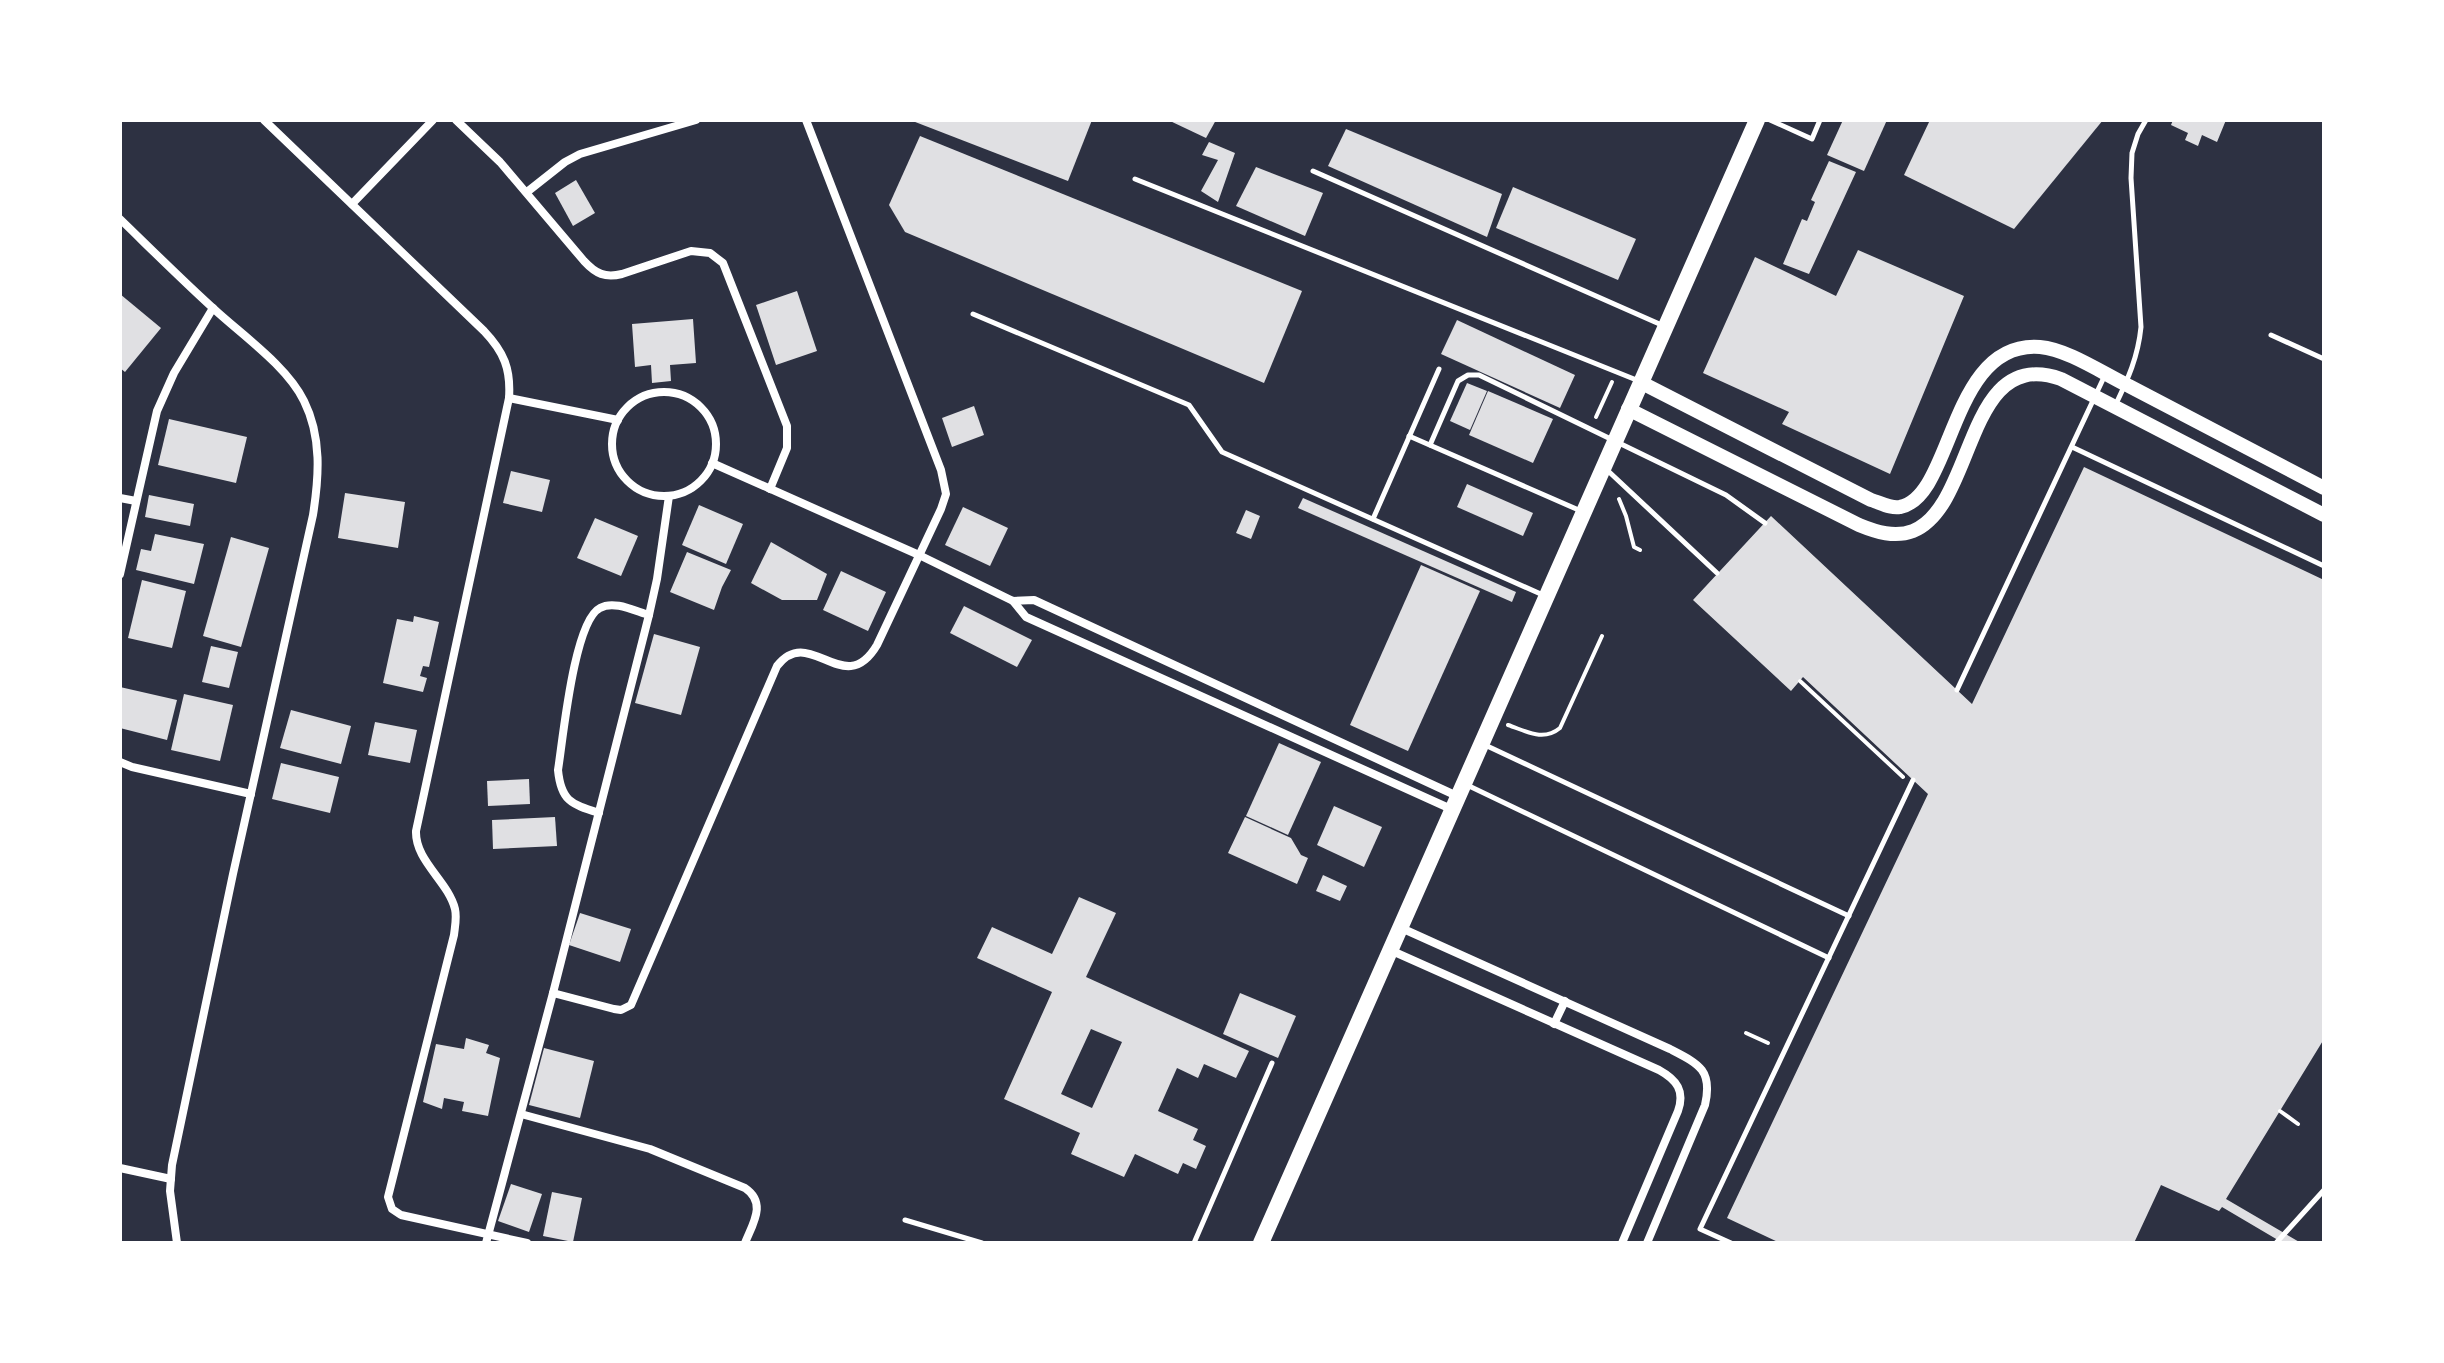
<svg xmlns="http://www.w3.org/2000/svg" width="2444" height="1363" viewBox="0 0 2444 1363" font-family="'Noto Serif',serif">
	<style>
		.building { fill: #e0e0e3; fill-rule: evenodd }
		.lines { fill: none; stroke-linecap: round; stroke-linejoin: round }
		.path { stroke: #fff; stroke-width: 4 }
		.service { stroke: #fff; stroke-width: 5 }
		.minor { stroke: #fff; stroke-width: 8 }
		.tertiary { stroke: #fff; stroke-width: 14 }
		.primary { stroke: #fff; stroke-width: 16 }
	</style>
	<rect width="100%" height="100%" fill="#2d3142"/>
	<g class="building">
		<polygon points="910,120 1092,120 1068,181"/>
		<polygon points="1168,120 1216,120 1206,138"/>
		<polygon points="1843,120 1887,120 1864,171 1827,155"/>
		<polygon points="1930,120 2103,120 2014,229 1904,175"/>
		<polygon points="2173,120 2226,120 2217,142 2202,135 2198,146 2185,140 2188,133 2171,125"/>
		<polygon points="1346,129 1502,194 1487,237 1328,166"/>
		<polygon points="920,136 1302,291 1264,383 905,232 889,205"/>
		<polygon points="1209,142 1235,153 1218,202 1201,191 1218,160 1202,155"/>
		<polygon points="1829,161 1856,172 1809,274 1783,264 1802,219 1807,221 1815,202 1811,200"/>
		<polygon points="1256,167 1323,193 1305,236 1236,206"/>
		<polygon points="576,180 595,213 573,226 555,193"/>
		<polygon points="1513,187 1636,239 1618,280 1496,228"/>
		<polygon points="1858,250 1964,296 1890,474 1782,424 1789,412 1703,373 1755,257 1836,296"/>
		<polygon points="797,291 817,351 776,365 756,305"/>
		<polygon points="120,294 161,328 125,372 120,368"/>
		<polygon points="693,319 696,363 670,365 671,381 652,383 651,365 635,367 632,324"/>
		<polygon points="1457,320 1575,375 1560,408 1441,354"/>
		<polygon points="1467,383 1487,391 1470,430 1450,421"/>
		<polygon points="1488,391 1553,419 1533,463 1469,435"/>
		<polygon points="974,406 984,435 952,447 942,418"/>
		<polygon points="169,419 247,437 236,483 158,465"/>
		<polygon points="2084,467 2324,580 2324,1039 2226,1199 2301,1243 2283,1243 2222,1207 2219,1211 2161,1185 2134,1243 1780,1243 1727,1218 1928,794 1803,677 1791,691 1693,600 1771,516 1972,704"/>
		<polygon points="511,471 550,480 542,512 503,503"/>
		<polygon points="1467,484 1533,513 1523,536 1457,507"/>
		<polygon points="345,493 405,502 398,548 338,538"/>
		<polygon points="149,495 194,504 190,526 145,517"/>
		<polygon points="1303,498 1516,592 1512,602 1298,508"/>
		<polygon points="699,505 743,524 726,564 682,545"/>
		<polygon points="963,507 1008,528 990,566 945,545"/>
		<polygon points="1246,510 1260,516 1251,539 1236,533"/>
		<polygon points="595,518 638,536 621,576 577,558"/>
		<polygon points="155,534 204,544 194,584 136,570 141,549 151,551"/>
		<polygon points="231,537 269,548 241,647 203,636"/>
		<polygon points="771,542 827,574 817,600 782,600 751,583"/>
		<polygon points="687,552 731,570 722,587 714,610 670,592"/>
		<polygon points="1421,565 1480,591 1408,751 1350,725"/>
		<polygon points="841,571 886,592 868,631 823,610"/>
		<polygon points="142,580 186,591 172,648 128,638"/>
		<polygon points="964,606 1032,640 1017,667 950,633"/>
		<polygon points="414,616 439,622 429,667 423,666 420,676 427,678 423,692 383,683 397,619 413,622"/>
		<polygon points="654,634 700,647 681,715 635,703"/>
		<polygon points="211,646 238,652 229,688 202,682"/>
		<polygon points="120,687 177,700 167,740 120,728"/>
		<polygon points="184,694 233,705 220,761 171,750"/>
		<polygon points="291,710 351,726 341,764 280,748"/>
		<polygon points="375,722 417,730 410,763 368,755"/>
		<polygon points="1279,743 1321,762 1288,835 1246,816"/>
		<polygon points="281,763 339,777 330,813 272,799"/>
		<polygon points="529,779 530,804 488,806 487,781"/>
		<polygon points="1334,806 1382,827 1364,867 1317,845"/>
		<polygon points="555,817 557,846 493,849 492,820"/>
		<polygon points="1245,817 1291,838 1301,855 1308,858 1297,884 1228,853"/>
		<polygon points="1323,875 1347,886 1340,901 1316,891"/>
		<path d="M1079 897 1116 913 1086 977 1249 1051 1236 1078 1204 1064 1198 1078 1177 1068 1158 1111 1198 1129 1193 1140 1206 1146 1196 1169 1183 1163 1178 1174 1135 1154 1124 1177 1071 1154 1080 1133 1004 1099 1052 992 977 958 992 927 1052 954ZM1091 1029 1122 1042 1092 1108 1061 1094Z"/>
		<polygon points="580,913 631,929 620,962 569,945"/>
		<polygon points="1240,993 1296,1016 1278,1058 1223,1034"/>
		<polygon points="466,1038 489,1045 486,1053 500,1058 488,1116 462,1111 464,1102 444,1098 442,1109 423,1102 436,1044 464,1049"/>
		<polygon points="544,1048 594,1061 580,1118 529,1105"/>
		<polygon points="511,1184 542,1194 529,1232 498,1221"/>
		<polygon points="552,1192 582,1198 573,1242 543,1236"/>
	</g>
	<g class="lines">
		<g class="path">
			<polyline points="1596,417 1612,382"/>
			<polyline points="1619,499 1626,516 1634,547 1640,550"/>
			<polyline points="1800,681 1903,777"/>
			<path d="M1508 725C1526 731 1543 742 1560 728L1602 636"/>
			<polyline points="1746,1033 1768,1043"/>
			<polyline points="2280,1111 2298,1124"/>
		</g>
		<g class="service">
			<polyline points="1770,120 1812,139 1820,120"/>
			<polyline points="1313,171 1664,326"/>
			<polyline points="1135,179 1639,381"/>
			<polyline points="973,314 1189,405 1222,452 1543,595"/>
			<polyline points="2271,335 2324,359"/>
			<path d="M2115 406C2128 379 2138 357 2141 327L2131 178 2132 153 2138 134 2146 120"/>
			<polyline points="1409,436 1581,511"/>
			<polyline points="1430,445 1458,381 1468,375 1479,375 1726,495 1765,523"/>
			<polyline points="2072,447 2324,566"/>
			<polyline points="1606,469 1717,573"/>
			<polyline points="1373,519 1439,369"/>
			<polyline points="1957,690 2105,375"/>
			<polyline points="1485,745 1849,916"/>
			<polyline points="1467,785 1829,958"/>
			<polyline points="905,1220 982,1243"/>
			<polyline points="1194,1243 1272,1063"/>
			<polyline points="1731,1243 1700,1229 1913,780"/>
			<polyline points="2276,1243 2324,1190"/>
		</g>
		<g class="minor">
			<path d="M264 120 484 331C504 352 511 369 509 398L416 831C415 861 448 881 455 909 457 918 455 926 454 935L388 1197 392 1209 401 1215 527 1243"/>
			<path d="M456 120 500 162 584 261C596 274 605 278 622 274L691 251 710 253 723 263 787 426V448L770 489"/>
			<polyline points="527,192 565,162 580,154 696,120"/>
			<polyline points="352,204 433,120"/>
			<path d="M120 219C151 249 182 280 214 309 242 335 287 366 304 401 322 437 319 477 313 515L233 874 172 1165 170 1191 177 1243"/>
			<circle cx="664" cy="444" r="52"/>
			<polyline points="509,398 618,420"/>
			<polyline points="712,463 919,555 1013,601 1034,600 1457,796"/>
			<polyline points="120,498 136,501"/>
			<polyline points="120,574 157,411 174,373 213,308"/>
			<polyline points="1013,601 1026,617 1451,809"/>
			<polyline points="120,762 132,767 251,794"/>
			<path d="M599 813C571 804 561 801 558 770 563 739 574 621 600 608 614 600 635 611 649 615"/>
			<path d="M1399 927 1670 1049C1699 1064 1713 1070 1705 1105L1647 1243"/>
			<path d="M1390 950 1659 1070C1677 1080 1685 1091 1678 1111L1622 1243"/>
			<path d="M553 993 614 1009 621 1010 631 1005 777 666C810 623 844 701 877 645L941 509 946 494 941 470 806 120"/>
			<polyline points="1554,1024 1565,1001"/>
			<path d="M521 1114 650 1149 745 1188C767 1203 753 1223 745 1243"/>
			<polyline points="120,1168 171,1179"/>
			<polyline points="486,1243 553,993 649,615 657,579 669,496"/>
		</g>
		<g class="tertiary">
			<path d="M1640 382 1871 500C1879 502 1891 509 1900 507 1954 497 1949 340 2040 347 2067 349 2104 374 2129 386 2194 420 2259 454 2324 488"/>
			<path d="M1628 409 1859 525C1876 532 1895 538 1913 531 1977 505 1964 345 2061 379L2324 515"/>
		</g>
		<polyline class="primary" points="1261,1243 1757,120"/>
	</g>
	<rect width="2444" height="1363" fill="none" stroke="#ffffff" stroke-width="244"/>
</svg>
